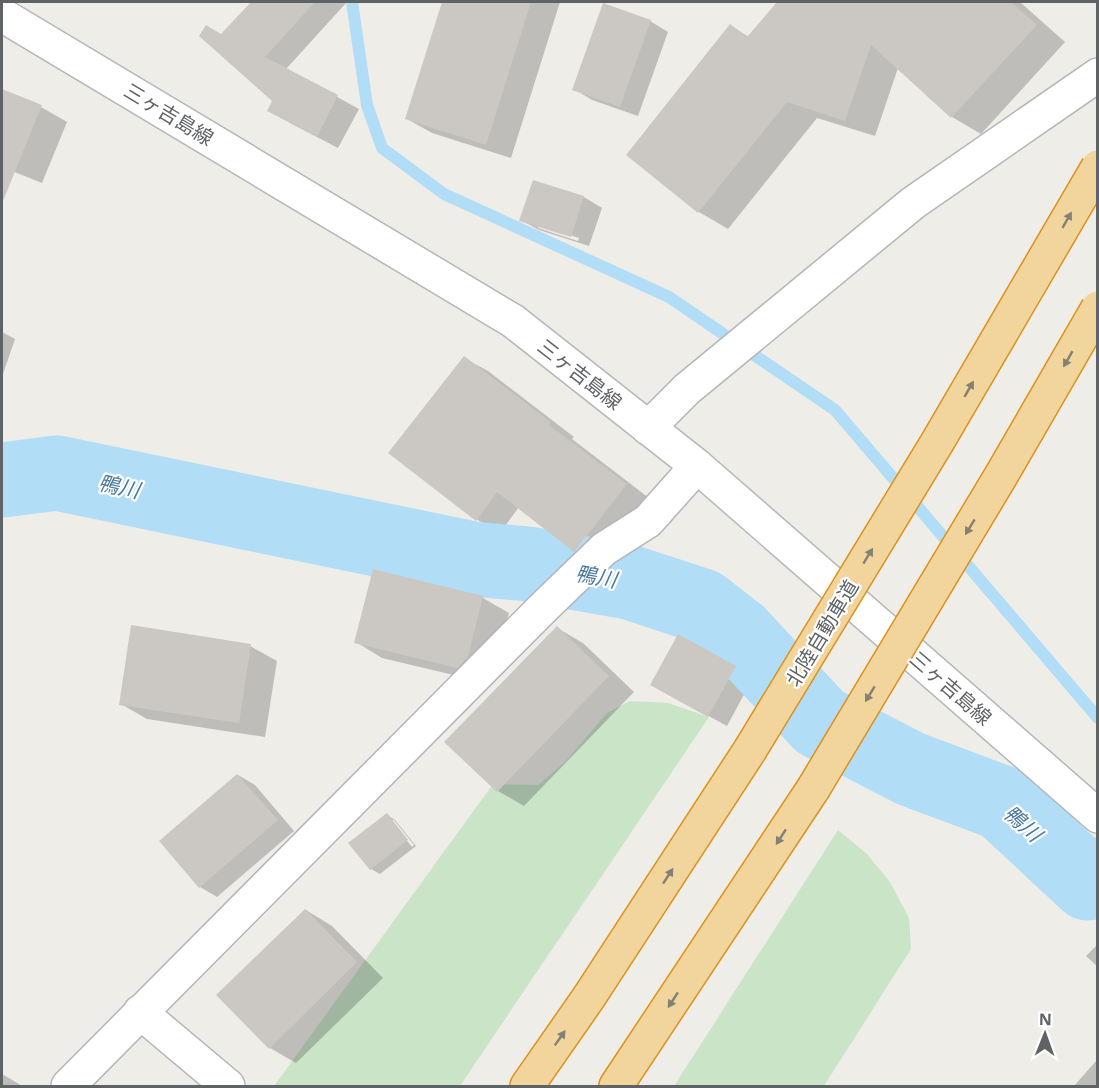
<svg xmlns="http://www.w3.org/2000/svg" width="1099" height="1088" viewBox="0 0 1099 1088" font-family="'Open Sans','Noto Sans JP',sans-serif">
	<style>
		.green { fill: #cae4c8 }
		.shadow { fill: #0003; fill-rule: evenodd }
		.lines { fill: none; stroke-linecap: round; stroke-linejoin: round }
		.stream { stroke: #b2ddf6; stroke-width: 12 }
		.river { stroke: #b2ddf6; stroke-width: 75 }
		.building { fill: #cbc8c4 }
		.minor-casing { stroke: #b3b5b8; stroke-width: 36 }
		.secondary-casing { stroke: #b4b7ba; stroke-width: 36 }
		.motorway-casing { stroke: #dd911b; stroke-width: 36 }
		.minor { stroke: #fff; stroke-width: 33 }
		.secondary { stroke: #fff; stroke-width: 33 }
		.motorway { stroke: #f1d59d; stroke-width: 33 }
		.motorway-bridge-casing { stroke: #dd911b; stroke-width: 36; stroke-linecap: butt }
		.motorway-bridge { stroke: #f1d59d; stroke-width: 33 }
		.oneway { fill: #848074 }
		.labels { text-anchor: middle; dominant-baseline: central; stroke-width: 4.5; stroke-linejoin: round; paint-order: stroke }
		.street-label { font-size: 20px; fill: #5f6366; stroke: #fff }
		.water-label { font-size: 21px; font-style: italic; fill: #4c7a9e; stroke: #fff }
	</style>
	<rect width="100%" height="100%" fill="#efede8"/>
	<g class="green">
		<polygon points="630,701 668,703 709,717 460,1086 274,1086 493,784 538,785 565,762 607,713"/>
		<polygon points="838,830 867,854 890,882 909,918 911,949 824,1086 674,1086"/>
	</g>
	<g class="shadow">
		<polygon points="253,2 347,2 286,69 359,109 338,148 290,123 222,35"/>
		<polygon points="444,2 479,12 481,2 560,2 511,158 432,133 407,119"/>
		<polygon points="779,2 1020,2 1065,42 981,134 952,117 898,68 875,136 817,118 728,229 699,212 628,155 731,26 749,37"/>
		<polygon points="650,21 668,32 638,116 592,100 574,89"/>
		<polygon points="2,91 41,107 67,122 42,183 2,167"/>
		<path d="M534 182 584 197 602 208 589 246 539 230 521 220ZM538 225 579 238 578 241 538 228Z"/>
		<polygon points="2,332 15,339 2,377"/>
		<polygon points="464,358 488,371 574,437 572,439 649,498 598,564 575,550 519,507 500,533 476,519"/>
		<polygon points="374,571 483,598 509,613 494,672 483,682 382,658 356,642"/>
		<polygon points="557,628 583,643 634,692 524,806 498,791"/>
		<polygon points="250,646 277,661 265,737 147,719 121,704"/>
		<polygon points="735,667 753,678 727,726 670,695"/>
		<polygon points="238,775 255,785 294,831 217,897 200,887"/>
		<path d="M387 815 395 820 416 846 380 874 371 869ZM390 820H394L414 845 412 847Z"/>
		<polygon points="306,910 332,926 383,978 296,1063 270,1048"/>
		<polygon points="1098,944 1098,967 1086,956"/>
		<polygon points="1096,1061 1098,1062 1098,1086 1074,1086"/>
		<polygon points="2,1074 9,1078 22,1086 2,1086"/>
	</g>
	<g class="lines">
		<polyline class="stream" points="352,2 367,105 382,148 444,194 669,297 835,410 1098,718"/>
		<polyline class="river" points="2,480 57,473 473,559 528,564 629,582 702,606 738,634 820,722 911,769 1002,803 1088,883 1098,875"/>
	</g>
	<g class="building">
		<polygon points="251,2 315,2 265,57 338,95 317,137 267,111 272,101 199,36 206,25 221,34"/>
		<polygon points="442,2 531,2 486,145 405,119"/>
		<polygon points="777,2 1011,2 1037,25 951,118 871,45 845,121 787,102 698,213 626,155 730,24 747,37"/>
		<polygon points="603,3 651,20 620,107 572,90"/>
		<polygon points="2,89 42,105 3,201 2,201"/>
		<polygon points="533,180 584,196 571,237 519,221"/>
		<polygon points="464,356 551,422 549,425 627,484 574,552 497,492 476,521 388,453"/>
		<polygon points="373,569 483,596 468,657 457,668 354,643"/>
		<polygon points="131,625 251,644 239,723 119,705"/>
		<polygon points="557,626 609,676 497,792 444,742"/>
		<polygon points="678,634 736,666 708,717 650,685"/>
		<polygon points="237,774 278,820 199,888 159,841"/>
		<polygon points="387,813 408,840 370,870 348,843"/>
		<polygon points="305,909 357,962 269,1049 216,995"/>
	</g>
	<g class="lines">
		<defs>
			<g id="minor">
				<polyline points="648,428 687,389 913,203 1098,75"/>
				<polyline points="140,1012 228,1086"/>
				<polyline points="68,1086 542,609 604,549 648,521 697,466"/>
			</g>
			<polyline id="secondary" points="2,15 513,321 697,466 1098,816"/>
			<g id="motorway">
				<polyline points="527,1086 589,997 750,750"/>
				<polyline points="616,1086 813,789"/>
			</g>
		</defs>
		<use href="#minor" class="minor-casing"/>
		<use href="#secondary" class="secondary-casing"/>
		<use href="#motorway" class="motorway-casing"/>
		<use href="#minor" class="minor"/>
		<use href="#secondary" class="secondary"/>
		<use href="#motorway" class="motorway"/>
		<defs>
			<g id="motorway-bridge">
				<polyline points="750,750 938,441 1098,167"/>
				<polyline points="813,789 1002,474 1098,308"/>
			</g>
		</defs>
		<use href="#motorway-bridge" class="motorway-bridge-casing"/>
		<use href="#motorway-bridge" class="motorway-bridge"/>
	</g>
	<defs><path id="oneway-solid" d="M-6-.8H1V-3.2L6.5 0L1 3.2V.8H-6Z" transform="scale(1.5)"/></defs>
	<g class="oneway">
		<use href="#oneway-solid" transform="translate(1067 220) rotate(-60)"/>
		<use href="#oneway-solid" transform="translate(1068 359) rotate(120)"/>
		<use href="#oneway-solid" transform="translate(969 389) rotate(-60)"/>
		<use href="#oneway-solid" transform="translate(970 527) rotate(121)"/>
		<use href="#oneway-solid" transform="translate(868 556) rotate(-59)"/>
		<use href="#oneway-solid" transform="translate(870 694) rotate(121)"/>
		<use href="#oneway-solid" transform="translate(781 837) rotate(123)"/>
		<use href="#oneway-solid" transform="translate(668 876) rotate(-57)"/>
		<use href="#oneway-solid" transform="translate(673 1000) rotate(123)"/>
		<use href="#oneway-solid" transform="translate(560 1038) rotate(-55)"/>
	</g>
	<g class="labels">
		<g class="street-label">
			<text transform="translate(169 114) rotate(31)">三ヶ吉島線</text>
			<text transform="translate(580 374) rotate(38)">三ヶ吉島線</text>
			<text transform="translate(822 633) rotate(-59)">北陸自動車道</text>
			<text transform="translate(951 688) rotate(41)">三ヶ吉島線</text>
		</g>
		<g class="water-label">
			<text transform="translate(119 486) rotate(12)">鴨川</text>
			<text transform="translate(596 576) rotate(10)">鴨川</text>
			<text transform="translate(1023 823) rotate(42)">鴨川</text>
		</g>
	</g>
	<rect width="1099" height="1088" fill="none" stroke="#5f6366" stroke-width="6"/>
	<g transform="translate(1045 1034) rotate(1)" stroke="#ffffff" stroke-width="4.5" paint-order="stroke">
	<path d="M0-4.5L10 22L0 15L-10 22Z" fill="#5f6366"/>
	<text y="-9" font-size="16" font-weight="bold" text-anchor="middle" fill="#5f6366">N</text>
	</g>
</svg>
